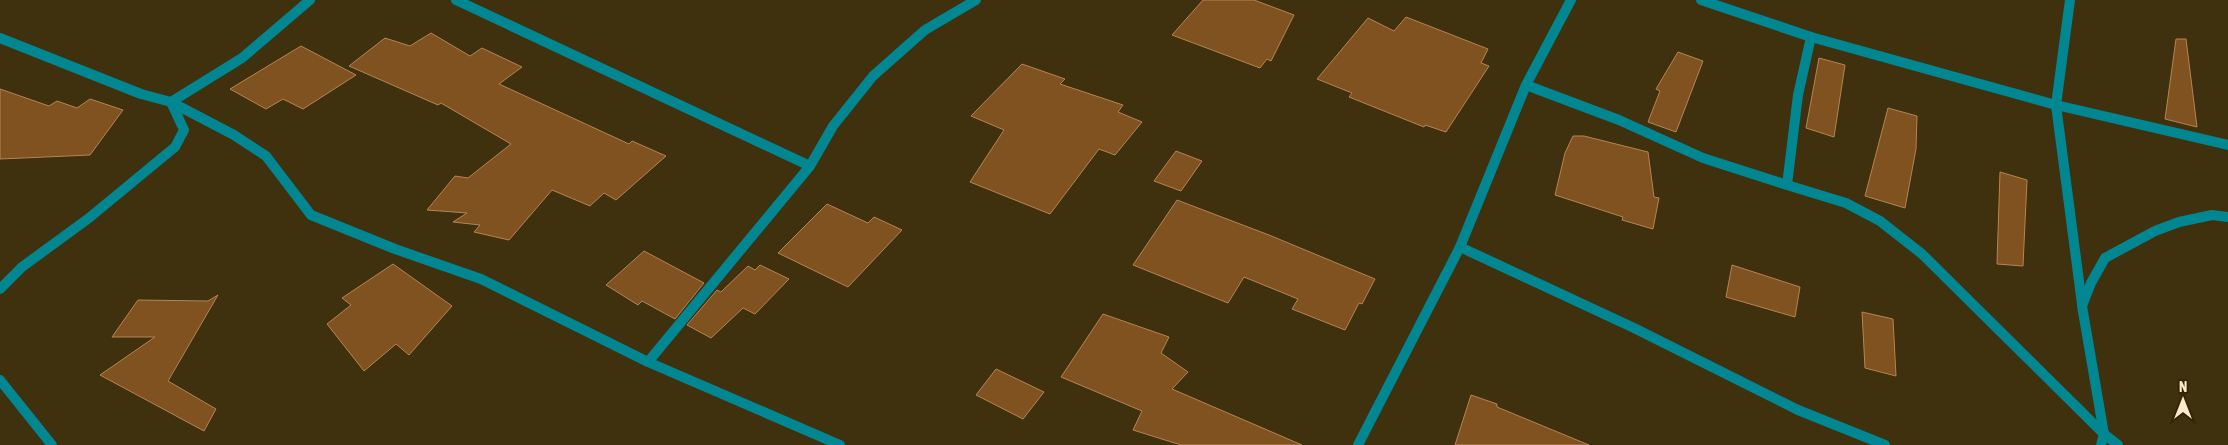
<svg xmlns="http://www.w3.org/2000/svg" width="2228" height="445" viewBox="0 0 2228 445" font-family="'Asap Condensed',sans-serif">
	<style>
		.building { fill: #805220; stroke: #b68454 }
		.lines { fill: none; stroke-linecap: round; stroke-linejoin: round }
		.minor { stroke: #008792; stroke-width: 10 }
	</style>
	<rect width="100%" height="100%" fill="#3f300e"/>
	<g class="building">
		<polygon points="1203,0 1254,0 1294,15 1271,61 1267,59 1260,68 1172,35"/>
		<polygon points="1406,17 1488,49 1481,63 1489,66 1446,132 1425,125 1424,127 1349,97 1352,93 1317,79 1368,18 1394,31"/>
		<polygon points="431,33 470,56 482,48 522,67 499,84 629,144 632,141 666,156 616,200 604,193 590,206 552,190 509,240 474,232 480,225 453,222 467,213 427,210 455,176 468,178 511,144 441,103 438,105 349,66 385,38 410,46"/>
		<polygon points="2176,39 2186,39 2197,127 2165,119"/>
		<polygon points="301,46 356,75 303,109 283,99 266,109 230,89"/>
		<polygon points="1678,52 1703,61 1676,132 1648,122 1660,91 1656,89"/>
		<polygon points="1819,58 1845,65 1834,137 1806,128"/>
		<polygon points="1022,64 1065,79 1060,84 1123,105 1118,112 1142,122 1115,155 1099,149 1050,214 970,182 1004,130 971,116"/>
		<polygon points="0,89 49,106 57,101 77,108 90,99 123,110 90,155 0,159"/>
		<polygon points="1888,108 1917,116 1916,149 1905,208 1865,196"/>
		<polygon points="1573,136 1584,136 1648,152 1654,197 1659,198 1653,229 1622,220 1623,217 1555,195 1565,153"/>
		<polygon points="1176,151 1202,161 1181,191 1154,181"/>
		<polygon points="2000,172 2027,180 2023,266 1997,264"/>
		<polygon points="1177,200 1269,235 1375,279 1362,304 1359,303 1345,330 1292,309 1298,299 1244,277 1228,303 1133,265"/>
		<polygon points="827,204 868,223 874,217 902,230 848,287 778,253"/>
		<polygon points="644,251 704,283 675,319 642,301 638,305 606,285"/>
		<polygon points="393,264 452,306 409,355 396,344 364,371 327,324 351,305 342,298"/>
		<polygon points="760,265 789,279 755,314 743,308 711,338 687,325 717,290 721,292 748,266 755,270"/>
		<polygon points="1732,265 1800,287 1795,317 1726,297"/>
		<polygon points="218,295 168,381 216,409 204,431 100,375 155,337 112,337 138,300 208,301"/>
		<polygon points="1862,312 1893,319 1896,376 1865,368"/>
		<polygon points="1103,314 1169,337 1161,353 1188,372 1172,389 1302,445 1181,445 1133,430 1142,411 1061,377"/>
		<polygon points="996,369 1044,392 1023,419 976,395"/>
		<polygon points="1471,395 1497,404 1497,407 1589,445 1455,445"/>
	</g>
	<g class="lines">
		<g class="minor">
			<polyline points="456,0 810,166"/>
			<polyline points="1701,0 1811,37 1798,95 1787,185 1846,203 1880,221 1922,254 2104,434 2118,445"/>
			<polyline points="2070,0 2056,105 2082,304"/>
			<polyline points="1811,37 2056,105 2228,145"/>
			<polyline points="0,38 141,94 171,102 234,135 266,156 311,215 395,249 481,279 648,362 840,445"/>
			<polyline points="1526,85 1619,120 1703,158 1787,185"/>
			<polyline points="1460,247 1634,328 1798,410 1885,445"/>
			<polyline points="0,289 22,267 89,218 175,147 184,130 171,102 242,58 310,0"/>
			<polyline points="648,362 810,166 833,126 873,76 925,30 976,0"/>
			<polyline points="0,380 52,445"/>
			<polyline points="1358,445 1460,247 1526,85 1571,0"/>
			<polyline points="2101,445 2104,434 2082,306 2091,283 2105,258 2155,231 2179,222 2212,215 2228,217"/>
		</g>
	</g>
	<g transform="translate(2183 400)" stroke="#352603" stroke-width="4" paint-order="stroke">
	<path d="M0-4L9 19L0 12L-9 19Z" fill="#faeacb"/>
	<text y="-8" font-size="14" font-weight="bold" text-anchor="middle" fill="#faeacb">N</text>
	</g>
</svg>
